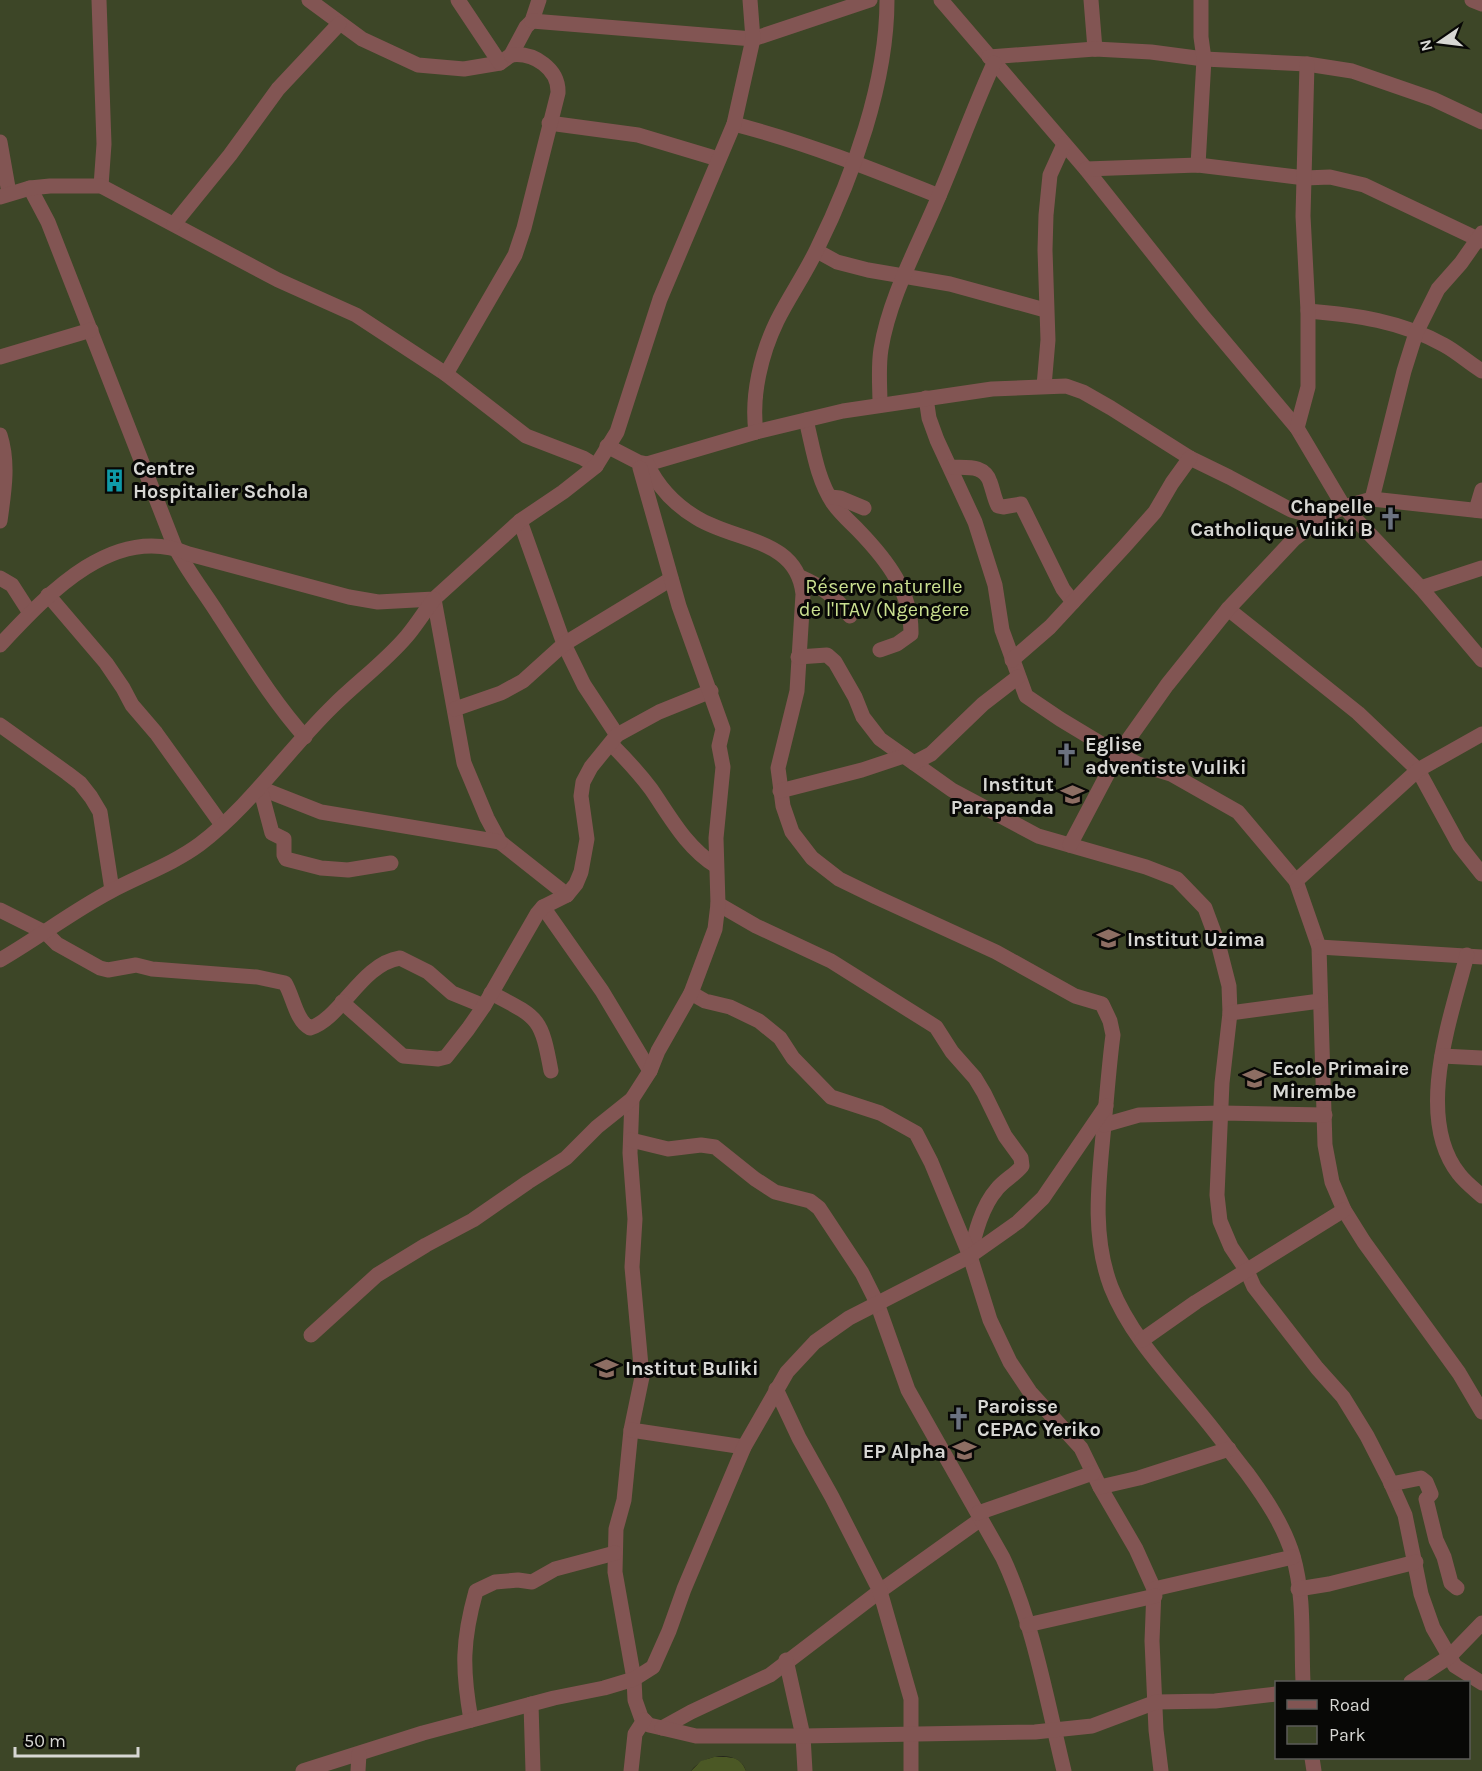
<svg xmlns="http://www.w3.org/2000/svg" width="1482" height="1771" viewBox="0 0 1482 1771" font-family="Karla,sans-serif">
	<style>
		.green { fill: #3d4627; fill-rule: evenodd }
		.forest { fill: #4b5825 }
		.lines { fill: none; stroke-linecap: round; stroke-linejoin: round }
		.minor { stroke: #825553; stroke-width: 15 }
		.labels { text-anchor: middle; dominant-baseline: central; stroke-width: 6; stroke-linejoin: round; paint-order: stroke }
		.poi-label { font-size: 20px; font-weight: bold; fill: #d7d7d3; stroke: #080806; text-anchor: start }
		.park-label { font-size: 20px; fill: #cae090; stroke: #080806 }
	</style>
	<rect width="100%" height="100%" fill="#1e1d18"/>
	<path class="green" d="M0 0H1482V1771H746C739 1748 702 1755 691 1771H0ZM1276 1682H1468V1758H1276Z"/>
	<path class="forest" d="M714 1757C729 1757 740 1755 746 1771H691L701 1761Z"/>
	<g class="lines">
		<g class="minor">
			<polyline points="99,0 104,144 101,186"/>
			<polyline points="309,0 362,39 418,65 464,69 500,63 511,55 526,27 532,21 539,0"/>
			<polyline points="458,0 500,63"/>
			<polyline points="941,0 1086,169 1202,315 1297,428 1344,507 1421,588 1482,660"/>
			<polyline points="1091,0 1095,49"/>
			<polyline points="1472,0 1482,4"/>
			<polyline points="532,21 753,39 870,0"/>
			<polyline points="989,57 1095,49 1151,52 1204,59 1307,64 1352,71 1433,99 1482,122"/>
			<polyline points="549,123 638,135 718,159"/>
			<path d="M734 124C804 142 872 169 939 196"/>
			<polyline points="0,142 9,193"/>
			<polyline points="1198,165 1204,59 1201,37 1201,0"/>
			<polyline points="1086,169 1198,165 1305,178 1330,177 1364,185 1482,241"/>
			<path d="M30 188 48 222 175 547C188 572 205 593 220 617 247 658 272 700 305 737"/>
			<polyline points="0,197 30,188 50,186 101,186 278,280 356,315 446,374 526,436 583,458 596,466"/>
			<polyline points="174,224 230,155 278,89 339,24"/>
			<polyline points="817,251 837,262 868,270 950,284 1045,310"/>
			<path d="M1308 311C1356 315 1401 321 1444 345 1457 352 1469 363 1482 371"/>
			<polyline points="0,357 91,330"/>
			<path d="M446 374 515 255 524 228 558 93C559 69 534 52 511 55"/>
			<polyline points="1044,386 1048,340 1045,250 1046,215 1050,175 1064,144"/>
			<polyline points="926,398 929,418 937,440 975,522 995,585 1002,630 1026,696 1060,719 1118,754 1138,764 1171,774 1238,812 1296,881 1319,947 1325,1145 1332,1182 1344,1210 1364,1242 1459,1373 1482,1412"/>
			<path d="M880 405C880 387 878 367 881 349 889 299 916 250 936 203 956 157 973 109 994 63"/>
			<path d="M806 420C813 448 817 479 833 503 840 513 850 522 858 530 887 560 912 592 911 634L897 644 880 650"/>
			<polyline points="1297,428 1308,387 1308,311 1303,216 1307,64"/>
			<path d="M756 432C751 396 761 354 777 321 789 297 805 274 817 249 853 176 887 83 887 0"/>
			<path d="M0 435C9 463 4 492 0 521"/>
			<polyline points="607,446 638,462 647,464 756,432 843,411 992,389 1066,386 1083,392 1111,408 1190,458 1229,477 1291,510 1321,518 1344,507 1372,499 1482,511"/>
			<path d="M647 464C658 487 675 505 697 518 736 542 797 538 803 594L797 691 778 768 783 806 792 832 812 858 839 879 876 897 996 952 1075 996 1102 1004 1110 1021 1113 1035C1109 1065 1107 1095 1104 1125 1099 1180 1091 1234 1111 1287 1130 1335 1167 1373 1199 1412 1216 1432 1231 1453 1247 1473 1266 1499 1284 1526 1293 1556 1305 1597 1301 1641 1303 1682"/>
			<path d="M951 467C966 468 984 464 990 482 993 490 994 498 998 506L1003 507 1021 504 1063 589 1073 602"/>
			<polyline points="830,497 840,498 864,508"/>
			<polyline points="1372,499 1404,371 1416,333 1438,289 1461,263 1482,233"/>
			<polyline points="1476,510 1482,490"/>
			<polyline points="520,521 564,644 584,685 617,735"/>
			<path d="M800 577C821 586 836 597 850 616"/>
			<polyline points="0,578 12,585 30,613"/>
			<polyline points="1421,588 1482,568"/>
			<polyline points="48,595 106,663 123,688 132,705 156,733 222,825"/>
			<polyline points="434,599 464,763 487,818 500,842 567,895"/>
			<polyline points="1228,609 1358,713 1418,770 1459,845 1482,874"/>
			<path d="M0 645C46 596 114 521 189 554L349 597 378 602 434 599 520 521 563 492 596 466 617 432 660 299 734 124 753 39 750 0"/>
			<polyline points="798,657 827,655 835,662 855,697 863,717 880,739 952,790 1038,836 1146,867 1177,879 1205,908 1218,943 1229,986 1230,1013 1222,1083 1217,1195 1220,1221 1231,1247 1247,1271 1254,1287 1317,1368 1343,1397 1367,1436 1389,1479 1405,1515 1421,1594 1433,1628 1455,1666 1482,1683"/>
			<polyline points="1012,660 1050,627 1124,547 1155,512 1172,483 1190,458"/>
			<polyline points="455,709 501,693 523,681 564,644 671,579"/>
			<polyline points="0,725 67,773 80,783 91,797 100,812 112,890"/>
			<path d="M611 744C625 758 639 773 651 789 671 818 686 847 716 866"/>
			<polyline points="914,763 931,754 983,704 1018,677"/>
			<polyline points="260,788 321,812 500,842"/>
			<polyline points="260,788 272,833 284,839 284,855 286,859 321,868 348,870 391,863"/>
			<polyline points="780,791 862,770 904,756"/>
			<polyline points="1070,845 1118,754 1167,685 1228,609 1294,539 1321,518"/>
			<polyline points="1296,881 1418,770 1482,734"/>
			<path d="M718 904 756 926 831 961 936 1027 952 1052 975 1078 984 1093 1005 1136 1021 1158 1022 1166C1015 1175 1004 1180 997 1189 982 1206 975 1233 970 1256"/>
			<polyline points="543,907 602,991 650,1071"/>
			<path d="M0 910 46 933 57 944 100 968 108 970 136 965 152 969 257 977 285 983C293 996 296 1021 310 1028 341 1019 361 964 400 958L428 972 452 993 484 1006"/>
			<polyline points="1319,947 1482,957"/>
			<path d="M1467 955C1451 1017 1414 1117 1459 1174 1465 1182 1474 1189 1482 1196"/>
			<path d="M0 960C38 938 73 911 111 891 141 875 173 864 200 844 250 806 287 751 332 707 356 683 385 662 407 636 417 624 425 611 434 599"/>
			<path d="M491 993C539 1018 541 1017 551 1071"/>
			<polyline points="691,993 705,1001 730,1007 759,1021 780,1038 793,1058 831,1097 880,1113 916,1133 931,1162 970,1256 990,1320 1010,1362 1030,1392 1081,1448 1100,1487 1136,1549 1154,1589 1152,1641 1156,1730 1161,1771"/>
			<polyline points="342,1002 403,1056 438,1059 446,1057 468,1029 484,1006 537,914 543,907 567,895 576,884 581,872 587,839 581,796 583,782 591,767 617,735 659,712 711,691"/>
			<polyline points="1230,1013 1320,1001"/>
			<polyline points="1442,1056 1482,1058"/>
			<polyline points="632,1099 630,1153 635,1219 632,1267 642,1377 631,1430 624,1500 616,1529 615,1572 634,1679 635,1700 641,1717 649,1725 662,1728 691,1712 770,1675 880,1591 981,1519"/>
			<polyline points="1104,1125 1139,1115 1222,1113 1325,1115"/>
			<path d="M631 1140 668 1149 701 1145 715 1147 755 1179 775 1192 810 1201 819 1208 862 1273 877 1303 908 1390 1003 1558C1033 1622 1047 1701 1064 1771"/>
			<polyline points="311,1335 377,1275 426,1245 473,1220 528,1182 566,1158 597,1127 632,1099 650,1071 658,1051 691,993 715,929 718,904 716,838 723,767 719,746 723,729 679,606 640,468"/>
			<polyline points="1142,1340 1196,1302 1344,1210"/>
			<polyline points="776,1389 799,1438 832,1497 880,1591 911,1699 911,1771"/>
			<polyline points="631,1430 744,1447"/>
			<polyline points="1391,1484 1421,1478 1426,1482 1431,1494 1426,1499 1436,1540 1444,1557 1451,1583 1457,1588"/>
			<polyline points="1100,1487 1139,1478 1229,1449"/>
			<polyline points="978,1513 1093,1473"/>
			<polyline points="1154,1589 1293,1557"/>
			<polyline points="1298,1589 1329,1584 1416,1562"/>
			<polyline points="1027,1625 1155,1596"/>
			<polyline points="786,1660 803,1736 805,1771"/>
			<polyline points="1411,1682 1449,1657 1482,1623"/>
			<polyline points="531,1704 533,1771"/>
			<path d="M471 1720C462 1669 462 1641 476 1591L495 1582 518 1580 532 1582 555 1569 615 1553"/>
			<polyline points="662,1728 696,1736 803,1736 1035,1732 1092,1726 1156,1702 1215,1701 1276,1694"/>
			<polyline points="1312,1758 1314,1771"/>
			<polyline points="303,1771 423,1733 554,1698 604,1688 634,1679 653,1667 669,1631 684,1589 744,1447 787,1372 815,1342 849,1318 970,1256 1018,1222 1043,1198 1106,1106"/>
			<polyline points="358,1771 359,1754"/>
			<polyline points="631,1771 635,1734 644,1720"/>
		</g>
	</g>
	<defs>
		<symbol id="building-bare" viewBox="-9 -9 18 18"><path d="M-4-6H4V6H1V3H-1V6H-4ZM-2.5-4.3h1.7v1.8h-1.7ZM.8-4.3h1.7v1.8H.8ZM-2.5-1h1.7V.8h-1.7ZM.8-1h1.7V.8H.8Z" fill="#0f9aa8" stroke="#080806" stroke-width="2.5" paint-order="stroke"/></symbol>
		<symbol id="church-bare" viewBox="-9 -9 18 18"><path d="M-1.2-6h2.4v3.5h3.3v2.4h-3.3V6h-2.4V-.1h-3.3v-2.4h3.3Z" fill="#6b7280" stroke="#080806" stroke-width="2.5" paint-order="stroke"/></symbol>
		<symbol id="school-bare" viewBox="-9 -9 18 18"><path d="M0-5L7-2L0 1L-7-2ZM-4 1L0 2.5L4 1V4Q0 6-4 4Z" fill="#8d6e63" stroke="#080806" stroke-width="2.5" paint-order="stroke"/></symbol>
	</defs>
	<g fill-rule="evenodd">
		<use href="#building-bare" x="98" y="464" width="33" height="33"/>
		<use href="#church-bare" x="1374" y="502" width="33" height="33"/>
		<use href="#church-bare" x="1050" y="738" width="33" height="33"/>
		<use href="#school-bare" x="1056" y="778" width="33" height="33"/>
		<use href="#school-bare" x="1092" y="922" width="33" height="33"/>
		<use href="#school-bare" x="1238" y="1062" width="33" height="33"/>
		<use href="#school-bare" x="590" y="1352" width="33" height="33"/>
		<use href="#church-bare" x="942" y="1402" width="33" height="33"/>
		<use href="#school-bare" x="948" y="1434" width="33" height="33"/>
	</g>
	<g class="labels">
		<g class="poi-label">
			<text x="133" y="468">Centre<tspan x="133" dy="23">Hospitalier Schola</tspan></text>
			<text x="1373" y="506" text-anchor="end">Chapelle<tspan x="1373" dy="23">Catholique Vuliki B</tspan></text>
			<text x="1085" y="744">Eglise<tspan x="1085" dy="23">adventiste Vuliki</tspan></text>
			<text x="1054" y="784" text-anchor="end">Institut<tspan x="1054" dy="23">Parapanda</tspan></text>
			<text x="1127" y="939">Institut Uzima</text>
			<text x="1272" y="1068">Ecole Primaire<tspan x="1272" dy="23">Mirembe</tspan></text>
			<text x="625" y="1368">Institut Buliki</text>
			<text x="977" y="1406">Paroisse<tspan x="977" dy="23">CEPAC Yeriko</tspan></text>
			<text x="946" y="1451" text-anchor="end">EP Alpha</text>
		</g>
		<g class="park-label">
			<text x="884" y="586">Réserve naturelle<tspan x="884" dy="23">de l'ITAV (Ngengere</tspan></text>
		</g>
	</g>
	<rect x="1275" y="1681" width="195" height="78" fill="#080806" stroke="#5b5b58" stroke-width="1.5"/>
	<rect x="1287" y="1700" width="30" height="9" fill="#825553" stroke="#5b5b58" stroke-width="1.5"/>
	<text x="1329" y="1711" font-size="18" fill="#d7d7d3">Road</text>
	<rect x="1287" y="1726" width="30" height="18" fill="#3d4627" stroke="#5b5b58" stroke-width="1.5"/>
	<text x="1329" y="1741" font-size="18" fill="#d7d7d3">Park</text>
	<g transform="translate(1440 42) rotate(256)" stroke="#080806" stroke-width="4.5" paint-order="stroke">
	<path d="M0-4.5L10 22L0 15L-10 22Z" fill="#d7d7d3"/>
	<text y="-9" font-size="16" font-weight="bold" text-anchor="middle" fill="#d7d7d3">N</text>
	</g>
	<path d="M15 1747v9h123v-9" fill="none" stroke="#d7d7d3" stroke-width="3"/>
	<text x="24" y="1747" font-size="18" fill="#d7d7d3" stroke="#080806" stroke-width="4.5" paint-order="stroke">50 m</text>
</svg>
